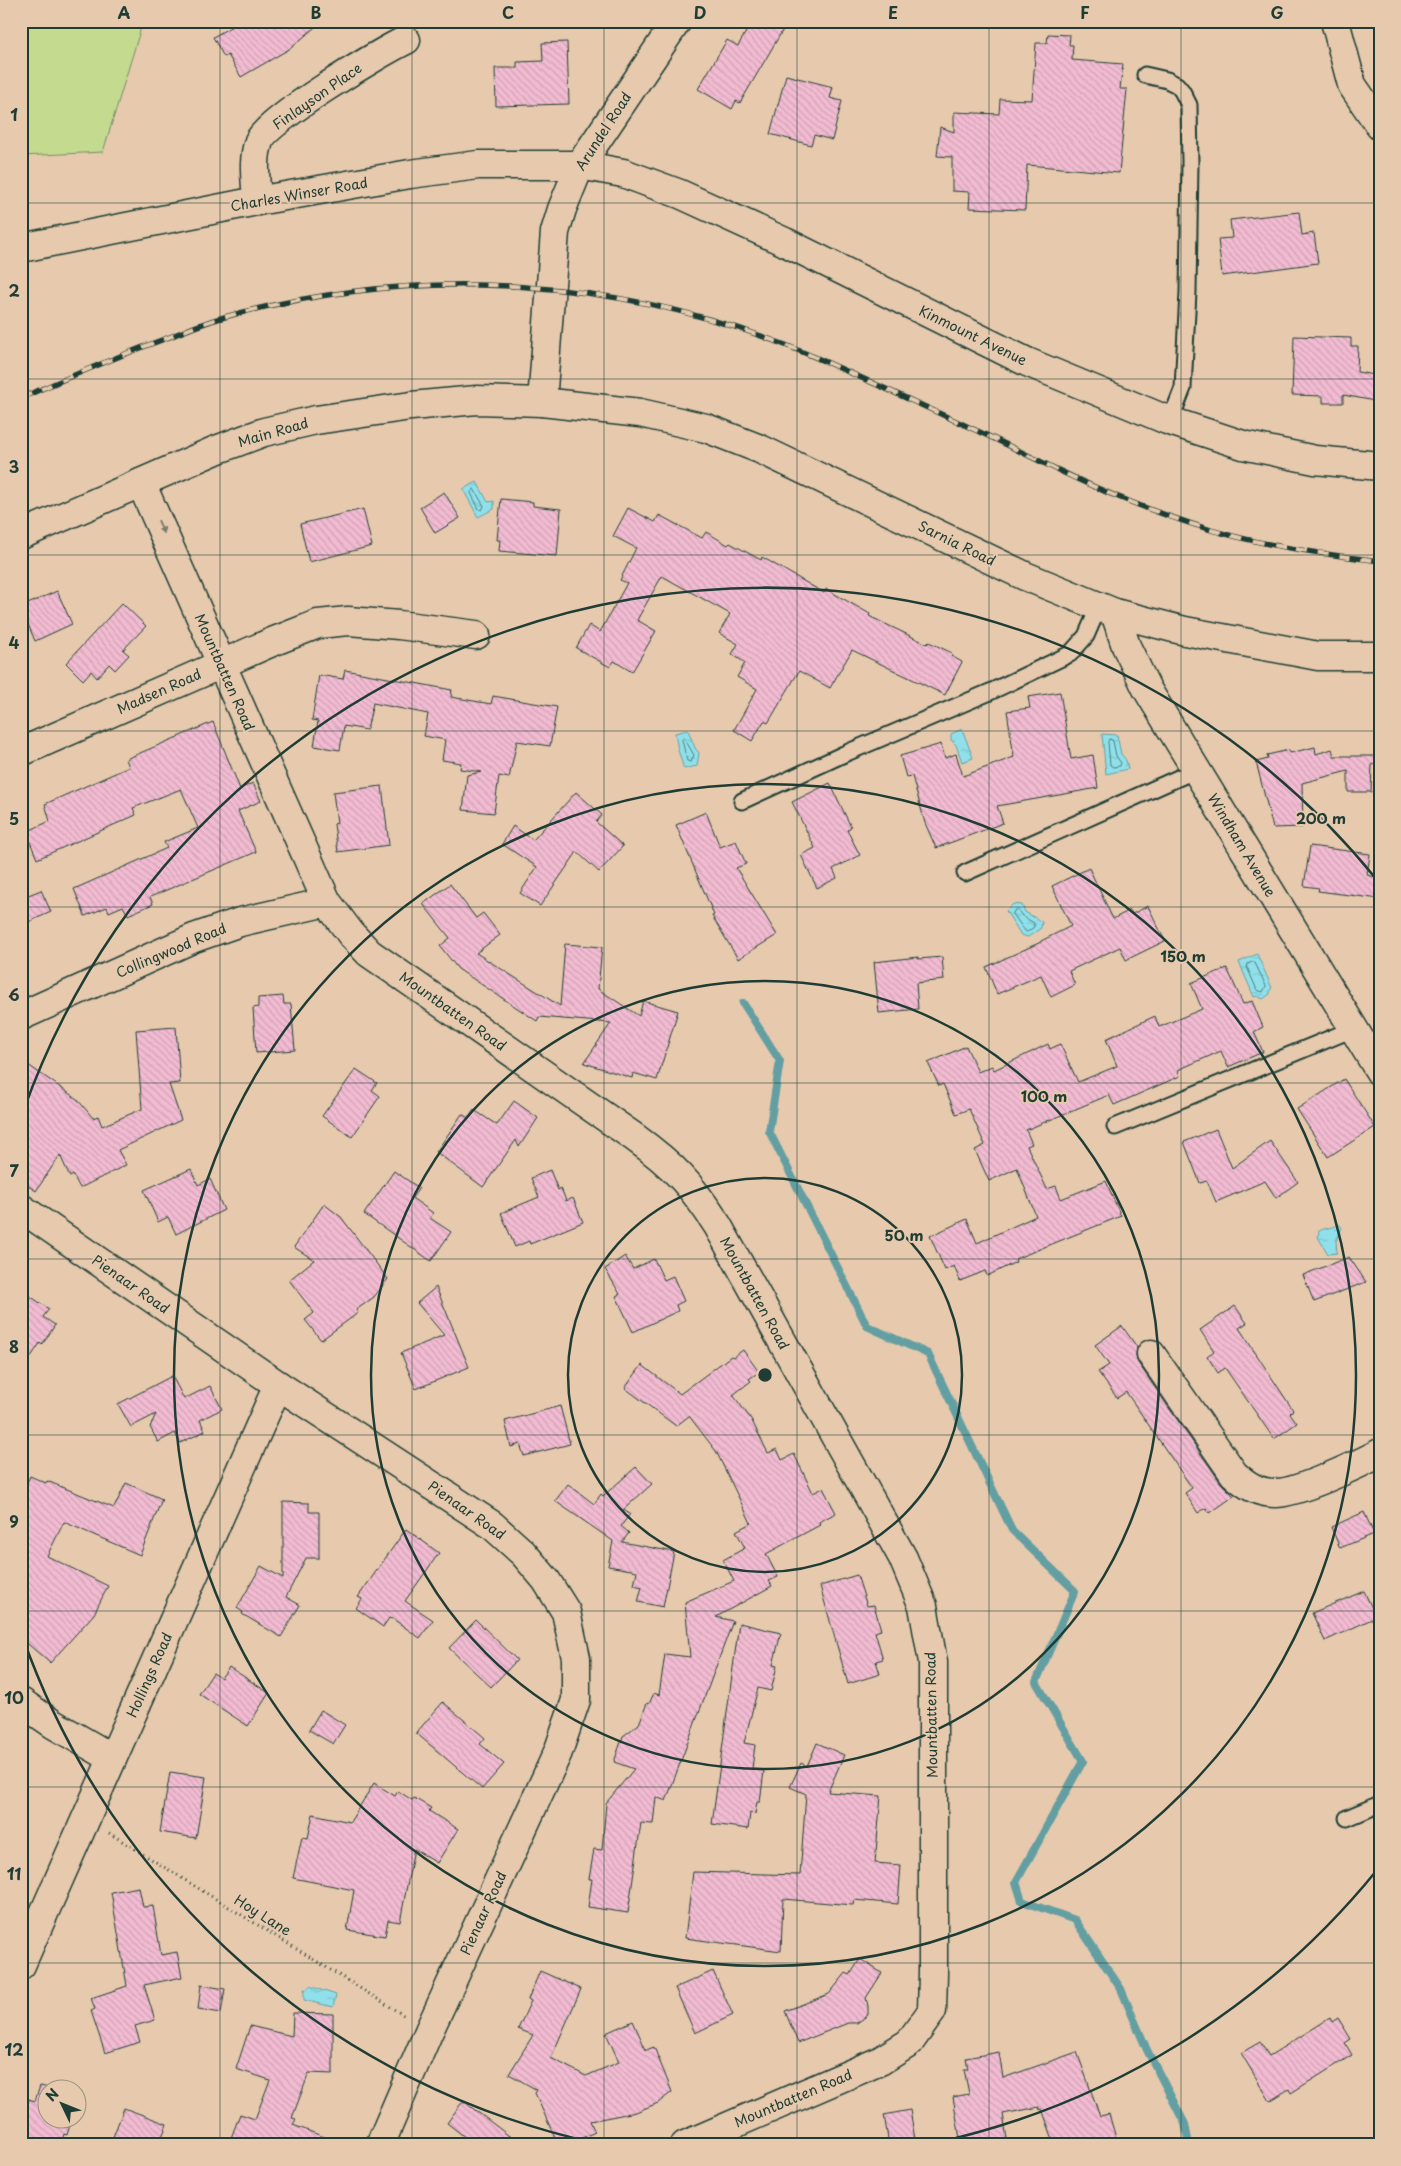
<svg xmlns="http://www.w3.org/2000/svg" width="1401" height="2166" viewBox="0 0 1401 2166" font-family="'Playpen Sans',sans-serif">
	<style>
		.green { fill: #c4da8f; stroke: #728c62 }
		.water { fill: url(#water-ripples); stroke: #639fa2 }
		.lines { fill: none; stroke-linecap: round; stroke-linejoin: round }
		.shore { stroke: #4c7e7d; stroke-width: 1 }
		.stream { stroke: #639fa2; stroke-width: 8 }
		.building { fill: url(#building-back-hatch); stroke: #1f3d34 }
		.service-casing { stroke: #1f3d34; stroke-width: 19 }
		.minor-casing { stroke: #1f3d34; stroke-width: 31 }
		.secondary-casing { stroke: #1f3d34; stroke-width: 31 }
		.path { stroke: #1f3d34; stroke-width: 3; stroke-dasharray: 1 4; stroke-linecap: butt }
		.service { stroke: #e7caae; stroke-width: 15 }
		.minor { stroke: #e7caae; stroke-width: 28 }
		.secondary { stroke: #e7caae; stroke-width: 28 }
		.rail-casing { stroke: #1f3d34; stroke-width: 5.5 }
		.rail { stroke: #e7caae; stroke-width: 4; stroke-dasharray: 11; stroke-linecap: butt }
		.oneway { fill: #797c6b }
		.grid { fill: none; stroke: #1f3d34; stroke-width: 1; stroke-opacity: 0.55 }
		.ring { fill: none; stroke: #1f3d34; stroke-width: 2.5 }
		.labels { text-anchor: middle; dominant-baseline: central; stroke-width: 4; stroke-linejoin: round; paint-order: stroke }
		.street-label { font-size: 14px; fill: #1f3d34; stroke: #e7caae }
		.centre { fill: #1f3d34; stroke: #e7caae; stroke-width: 2.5 }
		.ring-label { font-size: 15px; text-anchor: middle; font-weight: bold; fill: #1f3d34; stroke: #e7caae; stroke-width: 4; stroke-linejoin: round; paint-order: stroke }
		.neatline { fill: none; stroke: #1f3d34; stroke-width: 2 }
		.grid-label { font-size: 16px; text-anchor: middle; font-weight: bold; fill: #1f3d34 }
	</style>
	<defs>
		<pattern id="water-ripples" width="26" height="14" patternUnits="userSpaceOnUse" patternTransform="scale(1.25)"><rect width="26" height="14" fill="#90e0eb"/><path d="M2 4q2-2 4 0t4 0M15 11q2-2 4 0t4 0" fill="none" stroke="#7cc1ca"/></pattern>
		<pattern id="building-back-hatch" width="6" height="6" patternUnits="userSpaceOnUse" patternTransform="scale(1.25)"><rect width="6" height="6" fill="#f2bbd1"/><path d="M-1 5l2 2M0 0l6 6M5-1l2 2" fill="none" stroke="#cfa2b4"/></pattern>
	</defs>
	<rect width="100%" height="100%" fill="#e7caae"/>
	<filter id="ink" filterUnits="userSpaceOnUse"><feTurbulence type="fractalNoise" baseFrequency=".02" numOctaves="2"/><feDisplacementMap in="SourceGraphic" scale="10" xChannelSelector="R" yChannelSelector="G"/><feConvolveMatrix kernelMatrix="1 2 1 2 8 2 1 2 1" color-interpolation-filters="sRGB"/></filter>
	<g filter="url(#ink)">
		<polygon class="green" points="21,21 143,21 103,152 21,156"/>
		<g class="water">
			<polygon points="477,482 488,502 494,501 494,509 478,517 463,489"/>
			<polygon points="962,729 973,758 962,762 956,745 951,740 951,734"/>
			<polygon points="688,730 695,748 699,753 697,766 684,769 678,750 675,733"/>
			<polygon points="1102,734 1117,735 1121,754 1126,760 1128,769 1106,774"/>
			<polygon points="1013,904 1022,905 1025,912 1042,922 1041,928 1028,937 1021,935 1006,911"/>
			<polygon points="1257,954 1272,988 1270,990 1270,994 1263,999 1257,996 1254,997 1239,962"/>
			<path d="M1339 1224 1342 1228 1336 1241 1337 1253 1328 1254 1318 1237 1319 1231C1326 1227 1332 1229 1339 1224Z"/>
			<polygon points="309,1986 336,1995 333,2007 304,2000 304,1989 307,1990"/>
		</g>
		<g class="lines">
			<g class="shore">
				<polygon points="474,489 484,506 482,510 479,509 471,493"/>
				<polygon points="684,738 694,755 691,762 687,761 682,740"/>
				<polygon points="1110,739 1113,741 1116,756 1121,763 1120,766 1113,767 1110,765 1108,742"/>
				<polygon points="1015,910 1018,910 1022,916 1034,923 1034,927 1027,932 1025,931 1013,914"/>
				<polygon points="1253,962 1255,963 1266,986 1263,992 1257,990 1247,967 1248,964"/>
			</g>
			<polyline class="stream" points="743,1003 780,1061 769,1131 867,1326 928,1354 1012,1530 1075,1591 1036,1682 1083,1761 1016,1882 1022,1901 1075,1920 1121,1989 1147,2050 1185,2124 1189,2145"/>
		</g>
		<g class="building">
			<polygon points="241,21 322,21 291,48 241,77 228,55 224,57 213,37"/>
			<polygon points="752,21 788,21 740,103 736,101 732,109 698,89 727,40 738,46"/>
			<polygon points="1048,34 1070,35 1069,45 1073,45 1072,60 1123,64 1120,89 1127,89 1119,173 1027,165 1025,210 969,208 970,192 952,191 952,157 937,156 940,127 954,132 954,112 999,114 1000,99 1032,100 1036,43 1047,43"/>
			<polygon points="567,42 569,104 496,106 495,68 517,68 517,62 543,61 542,43"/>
			<polygon points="786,75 833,87 830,98 842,101 832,140 814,135 811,145 770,134"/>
			<polygon points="1299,212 1302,235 1314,233 1318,263 1222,276 1218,239 1232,238 1230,220"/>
			<polygon points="1294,336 1351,338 1351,346 1358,346 1357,372 1380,376 1380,402 1343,395 1343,403 1323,403 1323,396 1292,395"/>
			<polygon points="444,492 460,518 435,533 420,507"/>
			<polygon points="501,499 533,502 533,506 561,509 557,556 499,551 500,540 497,540"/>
			<polygon points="628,508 655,522 659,515 702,538 706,532 728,545 730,543 761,560 762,557 824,593 826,589 870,614 869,616 927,644 929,642 952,653 951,656 962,662 945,695 852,650 830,688 799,671 768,723 764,721 752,741 734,730 757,689 737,677 745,663 732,654 738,644 719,633 730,614 662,576 637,620 656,631 632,672 614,661 610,667 576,648 589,625 600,632 627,583 620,580 636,548 613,536"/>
			<polygon points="363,509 372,546 309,562 300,524"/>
			<polygon points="57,591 72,624 35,641 21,607"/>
			<polygon points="122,603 146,626 123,650 129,655 115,670 109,664 97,678 91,671 83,680 66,663"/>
			<polygon points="345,670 452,690 451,697 491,704 493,696 557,707 550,746 517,741 509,778 499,776 494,813 463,810 467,775 482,772 460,769 461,763 442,760 445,740 424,736 428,714 373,703 367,730 344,726 340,750 314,746 318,721 312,720 319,675 343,679"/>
			<polygon points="1060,692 1071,759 1093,755 1098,788 997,806 1003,823 936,848 925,823 912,776 906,777 900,756 941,744 945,758 956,754 963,776 1014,757 1007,711 1030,708 1028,697"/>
			<polygon points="213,722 240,789 253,783 261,801 238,811 256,852 150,897 153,904 128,915 123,906 109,912 107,907 85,916 74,889 167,848 164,842 198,828 181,789 133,808 136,815 37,859 26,832 50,821 45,804 129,767 126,759"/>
			<polygon points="1315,747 1316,754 1332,749 1334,756 1376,756 1377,764 1372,765 1371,792 1348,792 1348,771 1302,783 1303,827 1273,828 1256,762 1268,759 1267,755 1289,750 1290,753"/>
			<polygon points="830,783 851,827 847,830 860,855 833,869 837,878 817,888 801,855 815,848 792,802"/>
			<polygon points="382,786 389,845 338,852 334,824 337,823 333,792"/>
			<polygon points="576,792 602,815 596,822 623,846 599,872 577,852 540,906 520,893 537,867 502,844 513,826 533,840"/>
			<polygon points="706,812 720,847 736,841 746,864 736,868 777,935 738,959 712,916 714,915 676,825"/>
			<polygon points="1310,846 1370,854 1367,875 1380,878 1380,899 1318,891 1319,888 1304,886"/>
			<polygon points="1089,868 1113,919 1130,910 1132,914 1148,906 1165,941 1126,960 1120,947 1069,971 1075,985 1051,997 1041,975 997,994 986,967 1041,942 1041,941 1071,926 1052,886"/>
			<polygon points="450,884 476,918 483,913 500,935 476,953 560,1006 565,944 602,947 598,989 639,1016 643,1001 678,1011 657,1080 633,1073 632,1078 584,1063 611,1023 539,1017 537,1021 458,969 440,946 450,938 423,904"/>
			<polygon points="41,890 51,912 26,923 21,912 21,898"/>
			<polygon points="918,957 918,959 942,957 944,980 916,983 918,1009 879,1013 874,962"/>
			<polygon points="1227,968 1243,1004 1252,1001 1263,1027 1254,1032 1263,1052 1228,1067 1221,1051 1178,1070 1180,1076 1114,1105 1109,1095 1026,1130 1032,1144 1027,1146 1047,1189 1056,1186 1061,1199 1106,1181 1121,1216 1015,1259 1016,1262 987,1276 985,1271 960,1281 954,1266 945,1270 930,1236 967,1219 977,1243 1036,1216 1017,1168 989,1181 975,1150 985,1145 969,1109 956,1114 943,1084 939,1086 928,1063 966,1046 978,1072 992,1066 994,1070 1048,1044 1050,1049 1060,1044 1078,1082 1117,1066 1106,1039 1155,1016 1159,1027 1202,1009 1191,983"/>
			<polygon points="283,996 284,1004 291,1004 295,1050 256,1053 253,1008 258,1007 258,998"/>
			<polygon points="176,1027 180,1083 169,1084 181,1120 118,1150 126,1165 80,1188 73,1175 70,1177 60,1155 36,1191 21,1181 21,1060 77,1099 93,1118 98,1116 102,1126 142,1109 136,1030"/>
			<polygon points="356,1069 377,1083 372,1090 380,1096 352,1137 322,1116"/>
			<polygon points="1344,1079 1375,1127 1328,1157 1297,1109"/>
			<polygon points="514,1101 538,1118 519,1147 516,1140 483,1187 436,1152 462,1114 468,1118 474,1110 497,1125"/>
			<polygon points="1216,1129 1232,1168 1270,1141 1298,1182 1276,1198 1265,1181 1216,1202 1207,1181 1200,1183 1184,1142"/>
			<polygon points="191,1169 198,1185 210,1179 224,1210 176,1234 168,1217 158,1222 144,1190"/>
			<polygon points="550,1170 558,1190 561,1188 566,1201 573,1198 583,1222 530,1244 529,1241 515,1247 501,1213 539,1197 531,1178"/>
			<polygon points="394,1171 419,1188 412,1198 433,1213 430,1218 451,1232 431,1261 364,1214"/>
			<polygon points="324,1204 341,1217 388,1279 374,1297 356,1310 358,1313 321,1340 305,1320 314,1313 289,1280 314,1260 294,1247"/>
			<polygon points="625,1256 633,1269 654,1259 664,1280 673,1276 684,1301 676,1305 678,1311 633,1332 616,1296 620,1294 605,1269"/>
			<polygon points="1349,1257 1366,1282 1314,1302 1303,1275"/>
			<polygon points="436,1287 469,1367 416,1389 401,1353 444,1335 417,1303"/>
			<polygon points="21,1290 49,1309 43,1317 55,1325 42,1345 40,1343 21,1372"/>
			<polygon points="1235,1306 1247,1323 1239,1328 1293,1410 1290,1413 1297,1423 1274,1439 1225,1368 1218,1373 1207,1356 1214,1351 1200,1330"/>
			<polygon points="1122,1326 1137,1347 1136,1356 1138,1363 1221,1483 1234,1496 1210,1513 1206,1508 1198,1513 1185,1493 1192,1488 1126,1392 1117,1398 1098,1372 1109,1365 1095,1345"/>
			<polygon points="743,1350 759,1372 749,1379 751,1381 733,1395 751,1419 768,1453 777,1449 782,1460 794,1454 813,1493 823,1488 836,1513 819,1522 820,1525 766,1554 778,1577 769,1581 772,1586 716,1617 733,1621 666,1801 656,1797 653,1824 641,1823 628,1913 588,1907 592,1879 589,1879 594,1849 602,1850 606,1803 634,1769 614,1762 623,1736 639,1724 647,1703 649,1704 654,1693 659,1695 665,1654 690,1657 685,1602 734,1581 723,1560 745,1548 736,1531 751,1523 716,1451 689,1416 676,1426 625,1388 642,1365 680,1394 731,1356 733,1357"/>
			<polygon points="172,1376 184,1399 210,1386 222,1409 200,1420 205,1431 180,1443 175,1433 158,1442 150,1427 156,1414 131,1427 118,1404"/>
			<polygon points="560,1406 570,1444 524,1456 520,1444 511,1447 505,1421"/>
			<polygon points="636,1467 652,1484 623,1510 630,1514 621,1526 629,1533 622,1542 674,1552 663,1607 638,1602 642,1587 634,1585 637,1571 608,1566 613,1541 555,1501 568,1484 594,1504 601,1494 603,1496"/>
			<polygon points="30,1476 46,1483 47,1481 114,1508 126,1483 162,1499 140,1555 64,1522 47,1556 108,1586 94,1614 50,1663 21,1638 21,1496"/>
			<polygon points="283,1502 309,1503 309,1512 319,1512 319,1558 306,1558 286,1597 300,1605 281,1637 242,1614 243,1612 237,1608 261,1566 283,1578"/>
			<polygon points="1364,1512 1374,1534 1340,1548 1331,1527"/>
			<polygon points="406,1529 439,1553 405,1601 433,1620 420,1638 393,1619 389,1618 383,1627 356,1608 362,1599 358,1597"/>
			<polygon points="857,1575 867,1606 874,1605 881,1630 875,1632 883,1659 876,1661 880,1674 848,1684 820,1586"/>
			<polygon points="1364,1591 1376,1617 1325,1641 1312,1613"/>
			<polygon points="476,1620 517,1660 491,1687 449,1648"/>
			<polygon points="739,1623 781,1633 773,1665 777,1666 771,1691 758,1688 744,1743 755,1745 752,1769 764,1771 760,1802 757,1802 755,1814 750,1813 748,1829 712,1824"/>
			<polygon points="229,1667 269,1693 248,1726 199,1694 213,1673 221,1678"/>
			<polygon points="443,1702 485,1738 480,1744 504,1764 482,1789 416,1733"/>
			<polygon points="321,1710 345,1725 333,1744 309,1730"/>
			<polygon points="817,1743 844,1755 828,1792 881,1796 875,1863 901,1865 898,1904 854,1900 853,1905 783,1899 781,1951 685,1938 693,1872 800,1875 806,1794 790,1787 801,1763 807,1766"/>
			<polygon points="170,1772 206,1777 196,1838 160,1832"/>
			<polygon points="374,1783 395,1796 398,1791 412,1800 414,1798 431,1808 429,1811 458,1829 437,1863 414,1849 400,1922 388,1920 385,1936 347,1930 354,1890 293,1878 302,1837 308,1838 313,1814 350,1822"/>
			<polygon points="139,1887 143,1907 153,1906 161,1955 177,1952 182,1977 144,1985 155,2020 135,2026 140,2042 105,2053 91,2011 95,2009 91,1998 127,1986 111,1892"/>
			<polygon points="860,1959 882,1973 866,1998 868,2006 868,2015 857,2023 848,2023 798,2043 785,2011 829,1994 846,1973 850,1975"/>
			<polygon points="540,1971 581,1989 551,2058 586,2076 619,2062 606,2033 633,2021 646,2050 654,2047 672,2092 658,2103 636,2112 590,2121 595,2132 567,2145 558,2145 535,2093 537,2090 509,2074 533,2035 518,2029 531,2001 528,1999"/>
			<polygon points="713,1971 733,2015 695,2033 675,1988"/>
			<polygon points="201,1985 225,1989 221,2013 198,2009"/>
			<polygon points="293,2013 333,2014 333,2074 309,2073 292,2118 296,2119 293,2125 340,2143 340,2145 249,2145 231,2138 240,2114 255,2119 270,2080 236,2069 250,2026 292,2036"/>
			<polygon points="1330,2018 1332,2022 1338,2018 1351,2039 1345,2043 1352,2055 1291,2093 1289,2089 1270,2101 1241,2053 1260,2042 1269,2056"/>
			<polygon points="999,2052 1003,2078 1077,2052 1100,2116 1109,2114 1118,2145 1055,2145 1042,2109 1040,2110 1039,2107 1003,2114 1008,2145 961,2145 953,2097 969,2094 964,2069 968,2069 966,2058"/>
			<polygon points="40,2086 49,2088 48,2088 48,2118 72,2118 67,2135 64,2134 61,2145 21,2145 21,2126 29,2099 35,2101"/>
			<polygon points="463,2101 521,2145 475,2145 447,2123"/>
			<polygon points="124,2108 167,2124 159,2145 110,2145"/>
			<polygon points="910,2110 916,2145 889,2145 884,2115"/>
		</g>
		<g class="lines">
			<defs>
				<g id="service">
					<polyline points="1145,75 1167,80 1177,85 1182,91 1189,105 1190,163 1188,292 1183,388 1176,406 1167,420"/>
					<polyline points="742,801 844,754 990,692 1070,654 1086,636 1099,606"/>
					<polyline points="965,873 1196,770"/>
					<polyline points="1115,1127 1353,1029"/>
					<polyline points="1347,1818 1380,1804"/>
				</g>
				<g id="minor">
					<polyline points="1335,21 1352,85 1380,126"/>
					<path d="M257 201C256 181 252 160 259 141 268 119 381 52 406 40"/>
					<polyline points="21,248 257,201 410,174 478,165 580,165 623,173 680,194 785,242 1027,362 1167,420 1243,445 1315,460 1380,466"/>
					<polyline points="542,402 555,232 562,209 580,165 677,21"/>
					<path d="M141 483 327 902 351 934 369 953 634 1137C673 1165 692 1185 718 1226L903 1558 923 1606 933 1662V1973L932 2011 909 2043 880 2061 685 2145"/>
					<polyline points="1115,613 1126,646 1147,689 1380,1072"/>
					<polyline points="21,752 272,642 318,624 348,621 399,625 476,635"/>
					<polyline points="21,1016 194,938 240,922 327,902"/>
					<polyline points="21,1208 278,1385 492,1525 523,1553 546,1580 566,1612 576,1658 576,1700 558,1752 429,2031 380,2145"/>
					<path d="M1151 1354 1234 1474C1246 1485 1258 1493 1275 1493 1296 1494 1359 1464 1380 1453"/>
					<polyline points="21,1702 53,1724 112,1758"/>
					<polyline points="21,1965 278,1385"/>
				</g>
				<polyline id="secondary" points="21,535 216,450 264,432 316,420 411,406 477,400 542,402 640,413 706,428 760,449 1025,576 1115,613 1185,631 1318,656 1380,656"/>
			</defs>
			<use href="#service" class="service-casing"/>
			<use href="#minor" class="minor-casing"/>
			<use href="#secondary" class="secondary-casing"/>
			<polyline class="path" points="109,1833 405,2016"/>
			<use href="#service" class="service"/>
			<use href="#minor" class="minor"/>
			<use href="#secondary" class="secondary"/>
			<defs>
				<path id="rail" d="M21 398C69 377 118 356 167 338 185 331 202 323 221 318 417 263 629 276 817 358 878 385 939 413 999 441 1038 460 1076 480 1116 496 1147 509 1179 520 1211 530 1266 546 1323 554 1380 561"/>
			</defs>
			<use href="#rail" class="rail-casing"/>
			<use href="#rail" class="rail"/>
		</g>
		<defs><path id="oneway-solid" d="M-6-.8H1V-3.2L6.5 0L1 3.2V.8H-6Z" transform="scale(1.25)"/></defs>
		<use class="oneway" href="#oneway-solid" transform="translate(161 527) rotate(66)"/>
	</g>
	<path class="grid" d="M220 21V2145M412 21V2145M604 21V2145M797 21V2145M989 21V2145M1181 21V2145M21 203H1380M21 379H1380M21 555H1380M21 731H1380M21 907H1380M21 1083H1380M21 1259H1380M21 1435H1380M21 1611H1380M21 1787H1380M21 1963H1380"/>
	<g class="ring">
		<circle cx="765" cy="1375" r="197"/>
		<circle cx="765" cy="1375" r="394"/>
		<circle cx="765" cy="1375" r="591"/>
		<path d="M1377 1870A787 787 0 0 1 935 2143M595 2143A787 787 0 0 1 23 1638M23 1112A787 787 0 0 1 1377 880"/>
	</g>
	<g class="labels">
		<g class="street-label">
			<text transform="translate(317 96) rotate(-35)">Finlayson Place</text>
			<text transform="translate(603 131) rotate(-57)">Arundel Road</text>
			<text transform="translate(299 194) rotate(-10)">Charles Winser Road</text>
			<text transform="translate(973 335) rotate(26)">Kinmount Avenue</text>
			<text transform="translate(273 432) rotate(-16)">Main Road</text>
			<text transform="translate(957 543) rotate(26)">Sarnia Road</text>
			<text transform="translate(225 672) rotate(66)">Mountbatten Road</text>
			<text transform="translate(159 691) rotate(-24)">Madsen Road</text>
			<text transform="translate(1242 845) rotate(59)">Windham Avenue</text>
			<text transform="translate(171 950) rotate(-23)">Collingwood Road</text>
			<text transform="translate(453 1011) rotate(35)">Mountbatten Road</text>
			<text transform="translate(131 1284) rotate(35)">Pienaar Road</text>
			<text transform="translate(755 1293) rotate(61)">Mountbatten Road</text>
			<text transform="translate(467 1510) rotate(35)">Pienaar Road</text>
			<text transform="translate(149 1675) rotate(-66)">Hollings Road</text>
			<text transform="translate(931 1715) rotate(-91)">Mountbatten Road</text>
			<text transform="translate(483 1913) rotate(-65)">Pienaar Road</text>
			<text transform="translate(263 1915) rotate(32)">Hoy Lane</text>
			<text transform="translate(793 2098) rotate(-23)">Mountbatten Road</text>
		</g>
	</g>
	<circle cx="765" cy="1375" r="8" class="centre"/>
	<g class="ring-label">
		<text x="1321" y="824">200 m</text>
		<text x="1183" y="962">150 m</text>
		<text x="1044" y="1102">100 m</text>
		<text x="904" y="1241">50 m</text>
	</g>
	<rect width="1401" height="2166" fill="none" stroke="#e7caae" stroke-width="55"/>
	<g transform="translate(62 2104) rotate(313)"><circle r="24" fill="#e7caae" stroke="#97927d"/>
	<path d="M0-4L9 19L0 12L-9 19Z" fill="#1f3d34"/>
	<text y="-8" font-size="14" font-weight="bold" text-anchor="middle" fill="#1f3d34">N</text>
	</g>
	<rect x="28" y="28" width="1346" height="2110" class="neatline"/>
	<g class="grid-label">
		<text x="124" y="19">A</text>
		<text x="316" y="19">B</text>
		<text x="508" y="19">C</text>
		<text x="700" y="19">D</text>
		<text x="893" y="19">E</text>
		<text x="1085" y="19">F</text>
		<text x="1277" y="19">G</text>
		<text x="14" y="121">1</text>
		<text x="14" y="297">2</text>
		<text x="14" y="473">3</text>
		<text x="14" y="649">4</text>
		<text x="14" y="825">5</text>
		<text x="14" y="1001">6</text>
		<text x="14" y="1177">7</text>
		<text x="14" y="1353">8</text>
		<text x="14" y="1528">9</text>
		<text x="14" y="1704">10</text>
		<text x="14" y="1880">11</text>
		<text x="14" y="2056">12</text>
	</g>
</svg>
